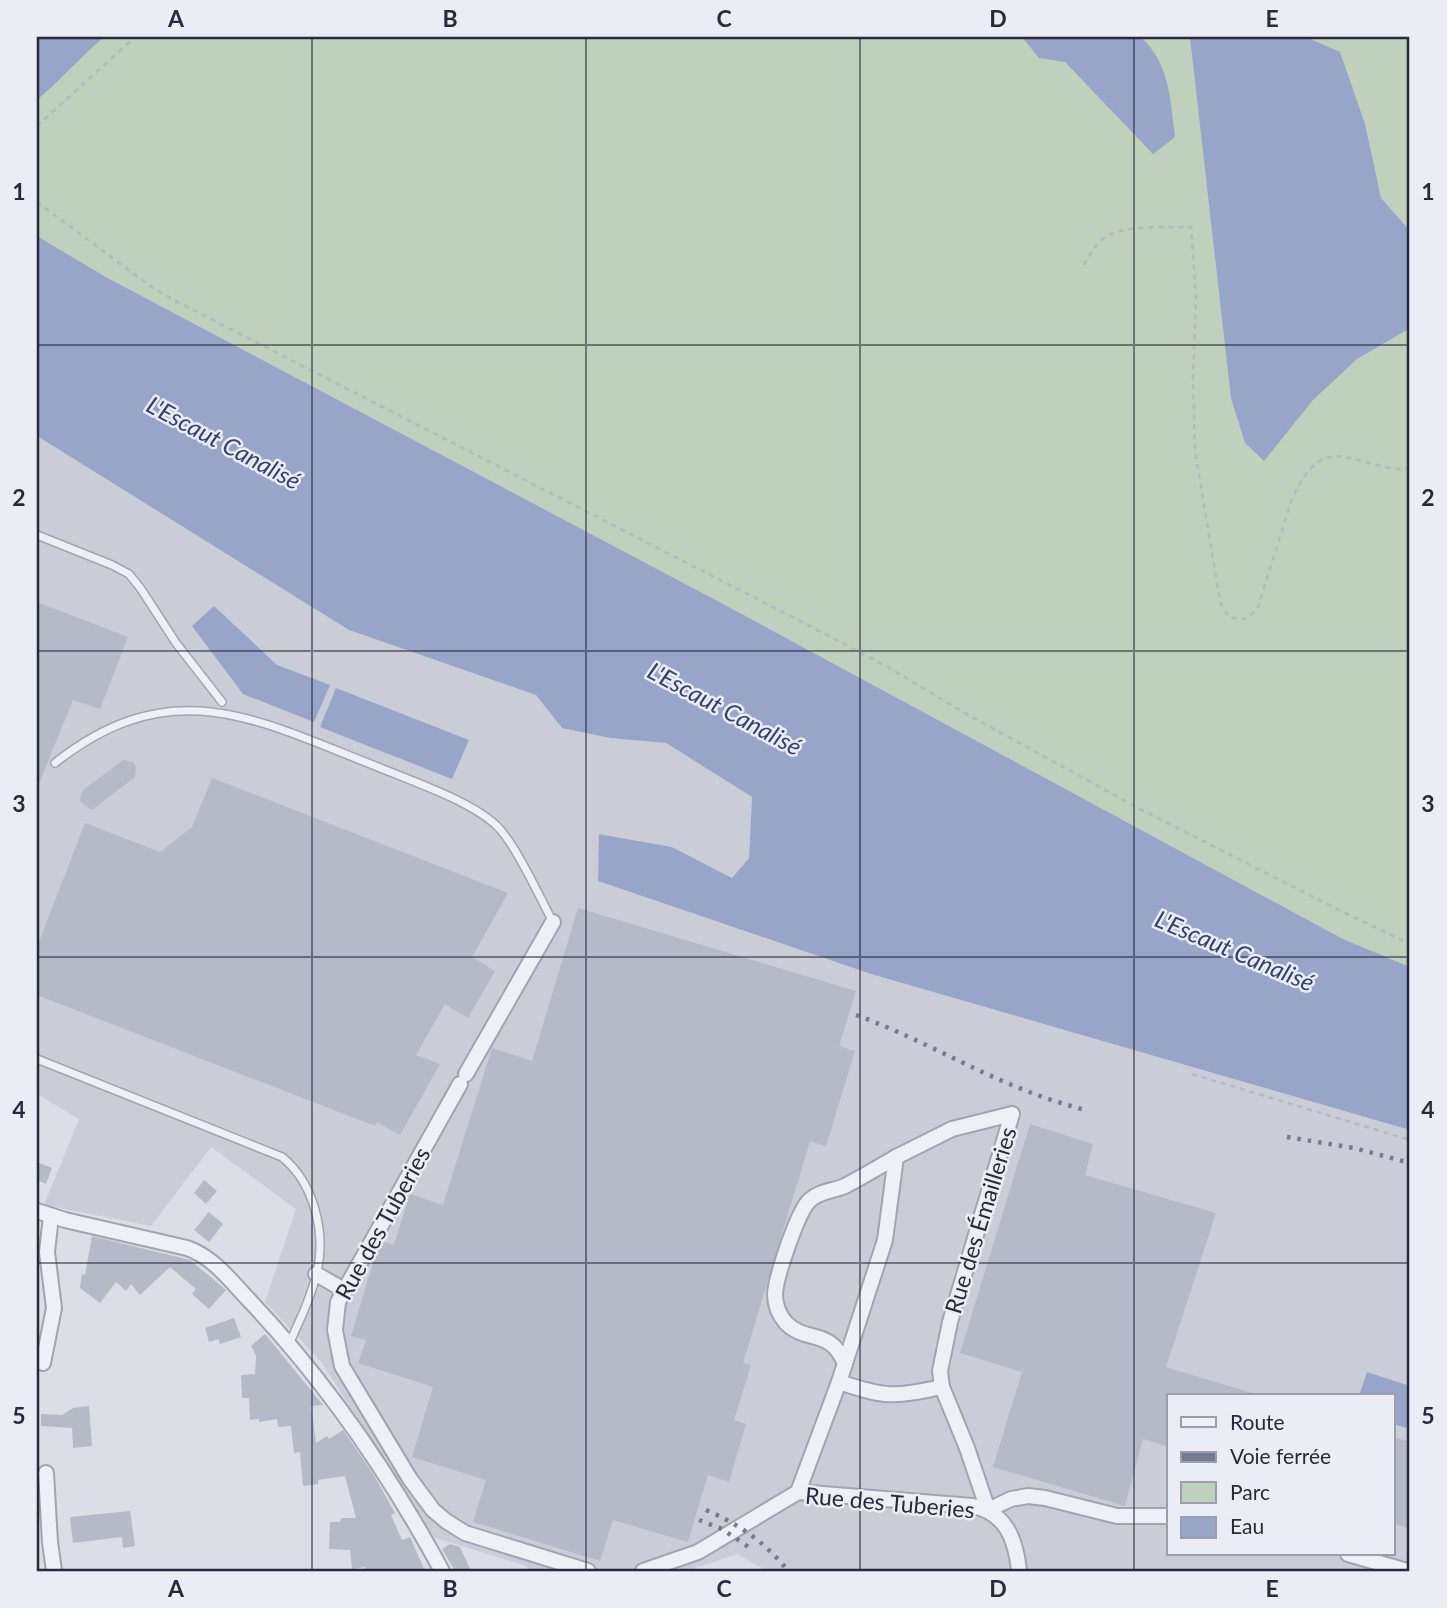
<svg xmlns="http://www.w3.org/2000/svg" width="1447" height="1608" viewBox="0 0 1447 1608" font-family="Lato,sans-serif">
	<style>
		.built { fill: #cacdd8; fill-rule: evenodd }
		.green { fill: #bfd0bd }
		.water { fill: #96a5c8 }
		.building { fill: #b6b9c6 }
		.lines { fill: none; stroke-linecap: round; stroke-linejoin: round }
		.service-casing { stroke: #a2a4b0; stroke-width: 10 }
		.minor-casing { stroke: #a2a4b0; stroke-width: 18 }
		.path { stroke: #b7b9c1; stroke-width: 2.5; stroke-dasharray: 5 5; stroke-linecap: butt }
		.service { stroke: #eff0f5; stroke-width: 7 }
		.minor { stroke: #eff0f5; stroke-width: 14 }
		.rail { stroke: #757b90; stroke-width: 4.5; stroke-dasharray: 3.5 7; stroke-linecap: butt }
		.grid { fill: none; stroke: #262a3d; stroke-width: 2; stroke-opacity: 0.55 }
		.labels { text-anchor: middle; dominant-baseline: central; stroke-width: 5; stroke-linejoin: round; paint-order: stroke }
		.street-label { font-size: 23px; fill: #262a3d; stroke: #ebedf4 }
		.water-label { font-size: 24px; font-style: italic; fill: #304271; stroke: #ebedf4 }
		.neatline { fill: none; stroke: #262a3d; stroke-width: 2.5 }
		.grid-label { font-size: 23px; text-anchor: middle; font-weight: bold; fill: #262a3d }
	</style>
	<rect width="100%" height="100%" fill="#dcdee6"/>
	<path class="built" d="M37 436 349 630 536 695 562 728 610 738 666 743 752 797 749 858 732 878 672 847 600 834 598 881 871 974 1410 1130V1571H767L737 1554 686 1571H528L526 1566 433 1537 322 1363 265 1302 296 1209 211 1147 151 1226 44 1205 79 1119 37 1094ZM1169 1396H1393V1554H1169Z"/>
	<polygon class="green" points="37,37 1410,37 1410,967 1343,939 725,605 104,276 37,236"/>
	<g class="water">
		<path d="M37 37H104C80 57 61 80 37 100Z"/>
		<path d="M1022 37H1141C1170 65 1170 98 1175 137L1153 154 1065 62 1039 58Z"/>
		<polygon points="1190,37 1306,37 1340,52 1365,124 1381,198 1410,231 1410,328 1357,359 1313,400 1264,461 1245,443 1231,398"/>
		<polygon points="37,236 104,276 725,605 1343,939 1410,967 1410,1130 871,974 598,881 599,834 672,847 732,878 749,858 752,797 666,743 610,738 562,728 536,695 349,630 37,436"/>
		<polygon points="214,606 277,665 330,685 314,722 243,694 192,626"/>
		<polygon points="336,688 469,740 452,779 320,727"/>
		<polygon points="1367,1372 1410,1386 1410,1429 1393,1424 1393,1396 1359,1396"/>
	</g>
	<g class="building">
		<polygon points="37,602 128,637 100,709 73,700 37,788"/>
		<polygon points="123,760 133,762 136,767 135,777 92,810 84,805 80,800 82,791"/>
		<polygon points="212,778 508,893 472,957 495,971 468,1018 445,1004 416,1055 440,1064 400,1135 377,1122 375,1126 37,995 37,947 85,823 160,852 192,827"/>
		<polygon points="578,908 856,991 839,1046 855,1051 826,1146 810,1141 743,1363 751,1365 734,1420 746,1424 729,1482 708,1475 688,1542 613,1520 600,1561 473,1522 486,1480 412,1457 433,1387 358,1363 366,1340 351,1336 376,1253 383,1242 394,1245 410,1194 443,1205 492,1048 532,1061"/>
		<polygon points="1030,1124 1093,1144 1085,1175 1216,1213 1166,1367 1252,1393 1252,1396 1169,1396 1169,1447 1143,1439 1125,1506 993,1467 1022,1372 960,1353"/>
		<polygon points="37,1162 52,1168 46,1184 37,1180"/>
		<polygon points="204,1180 217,1191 206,1204 194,1193"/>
		<polygon points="209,1212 223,1224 209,1242 194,1230"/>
		<polygon points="92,1236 190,1260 226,1290 209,1309 192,1294 196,1289 170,1267 140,1295 131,1284 126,1291 116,1282 100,1303 80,1288 82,1274 85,1275"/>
		<polygon points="234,1318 241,1337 220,1344 218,1339 209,1342 205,1328"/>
		<polygon points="265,1334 323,1405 311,1406 316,1443 327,1436 329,1439 343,1430 372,1472 395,1513 391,1515 402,1540 410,1537 425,1571 366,1571 365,1567 352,1569 350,1550 329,1549 330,1522 340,1522 341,1518 356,1518 345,1476 318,1480 318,1484 303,1486 300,1452 294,1453 291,1426 278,1427 277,1419 259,1422 259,1419 250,1420 249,1398 242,1398 241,1375 255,1374 256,1356 251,1346"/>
		<polygon points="89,1406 92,1446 73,1448 72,1428 41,1426 41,1414 62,1415 73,1408"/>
		<polygon points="1393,1437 1410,1442 1410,1521 1408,1528 1393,1523"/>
		<polygon points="130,1511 135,1546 123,1548 122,1537 73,1543 70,1517"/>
		<polygon points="450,1544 460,1547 471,1571 455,1571 442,1549"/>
	</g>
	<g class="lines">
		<defs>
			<g id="service">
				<polyline points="37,535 112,565 129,574 141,589 176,643 222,702"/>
				<path d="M55 763C173 670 257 720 378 767 412 781 471 801 497 826 516 845 539 896 553 922"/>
				<path d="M37 1059 282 1157C313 1182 325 1229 318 1267 313 1293 300 1320 289 1344"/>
			</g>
			<g id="minor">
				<polyline points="466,1074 553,922"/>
				<polyline points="460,1084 338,1302 335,1330 342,1366 410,1479 433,1510 446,1521 465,1533 588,1571"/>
				<path d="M37 1211 65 1220 187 1248C213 1257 230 1280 248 1299 325 1380 389 1473 442 1571"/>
				<polyline points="316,1274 344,1290"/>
				<polyline points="43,1363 54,1308 47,1252 51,1216"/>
				<path d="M845 1364C830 1327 807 1344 786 1323 779 1315 775 1304 775 1294 776 1277 798 1210 810 1200 820 1191 833 1191 845 1186 862 1177 879 1167 896 1157"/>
				<path d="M839 1382C887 1398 893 1397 942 1387"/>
				<polyline points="46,1473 50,1542 54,1571"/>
				<polyline points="798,1492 839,1382 885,1240 896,1157 952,1129 1012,1114 950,1322 940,1371 942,1387 967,1448 988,1510"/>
				<polyline points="988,1510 1011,1499 1028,1496 1045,1498 1117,1516 1169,1516"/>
				<polyline points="1348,1554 1407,1571"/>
				<path d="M643 1571 698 1552 798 1492 972 1506C1006 1512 1016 1540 1019 1571"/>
			</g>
		</defs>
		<use href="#service" class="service-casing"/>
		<use href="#minor" class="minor-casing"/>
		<g class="path">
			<polyline points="37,126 135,37"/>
			<polyline points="37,202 153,288 174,300 802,622 886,666 963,712 1140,809 1341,911 1410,944"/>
			<path d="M1084 265C1090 256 1095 244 1104 238 1124 224 1167 228 1191 227L1196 299 1193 377 1195 451 1220 601 1225 612 1232 618 1245 619 1257 610 1292 499C1326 424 1354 471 1410 469"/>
			<polyline points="1192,1074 1410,1140"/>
		</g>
		<use href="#service" class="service"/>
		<use href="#minor" class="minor"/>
		<g class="rail">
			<path d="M856 1015C936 1044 1000 1089 1086 1110"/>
			<polyline points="1287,1137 1354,1148 1410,1163"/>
			<path d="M706 1510C739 1524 766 1543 788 1571"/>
			<polyline points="699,1520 722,1529 753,1550"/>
		</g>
	</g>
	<path class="grid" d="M312 37V1571M586 37V1571M860 37V1571M1134 37V1571M37 345H1410M37 651H1410M37 957H1410M37 1263H1410"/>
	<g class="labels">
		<g class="street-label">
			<text transform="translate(980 1220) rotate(-73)">Rue des Émailleries</text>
			<text transform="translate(382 1223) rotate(-61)">Rue des Tuberies</text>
			<text transform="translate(890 1502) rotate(5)">Rue des Tuberies</text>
		</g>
		<g class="water-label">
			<text transform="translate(224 442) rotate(28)">L'Escaut Canalisé</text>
			<text transform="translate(725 708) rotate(28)">L'Escaut Canalisé</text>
			<text transform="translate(1235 950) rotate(23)">L'Escaut Canalisé</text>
		</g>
	</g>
	<rect width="1447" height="1608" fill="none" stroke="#ebedf4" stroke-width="77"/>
	<rect x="1167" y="1394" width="228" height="161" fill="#ebedf4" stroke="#9c9fab" stroke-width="2"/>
	<rect x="1181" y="1417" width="35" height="10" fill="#eff0f5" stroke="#9c9fab" stroke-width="2"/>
	<text x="1230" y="1430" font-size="21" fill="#262a3d">Route</text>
	<rect x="1181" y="1452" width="35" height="10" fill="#757b90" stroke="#9c9fab" stroke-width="2"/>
	<text x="1230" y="1464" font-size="21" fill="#262a3d">Voie ferrée</text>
	<rect x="1181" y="1482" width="35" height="21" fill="#bfd0bd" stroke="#9c9fab" stroke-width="2"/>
	<text x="1230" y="1500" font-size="21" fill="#262a3d">Parc</text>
	<rect x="1181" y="1517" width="35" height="21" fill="#96a5c8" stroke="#9c9fab" stroke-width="2"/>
	<text x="1230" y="1534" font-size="21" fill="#262a3d">Eau</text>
	<rect x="38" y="38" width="1370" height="1532" class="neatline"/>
	<g class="grid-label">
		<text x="176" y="27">A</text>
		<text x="450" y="27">B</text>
		<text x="724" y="27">C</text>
		<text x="998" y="27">D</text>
		<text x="1272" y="27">E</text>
		<text x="19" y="200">1</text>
		<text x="1428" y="200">1</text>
		<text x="19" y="506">2</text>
		<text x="1428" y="506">2</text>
		<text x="19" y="812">3</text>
		<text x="1428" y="812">3</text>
		<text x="19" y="1118">4</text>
		<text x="1428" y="1118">4</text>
		<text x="19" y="1424">5</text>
		<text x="1428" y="1424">5</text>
		<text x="176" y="1597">A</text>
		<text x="450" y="1597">B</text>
		<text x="724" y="1597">C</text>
		<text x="998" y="1597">D</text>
		<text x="1272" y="1597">E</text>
	</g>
</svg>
